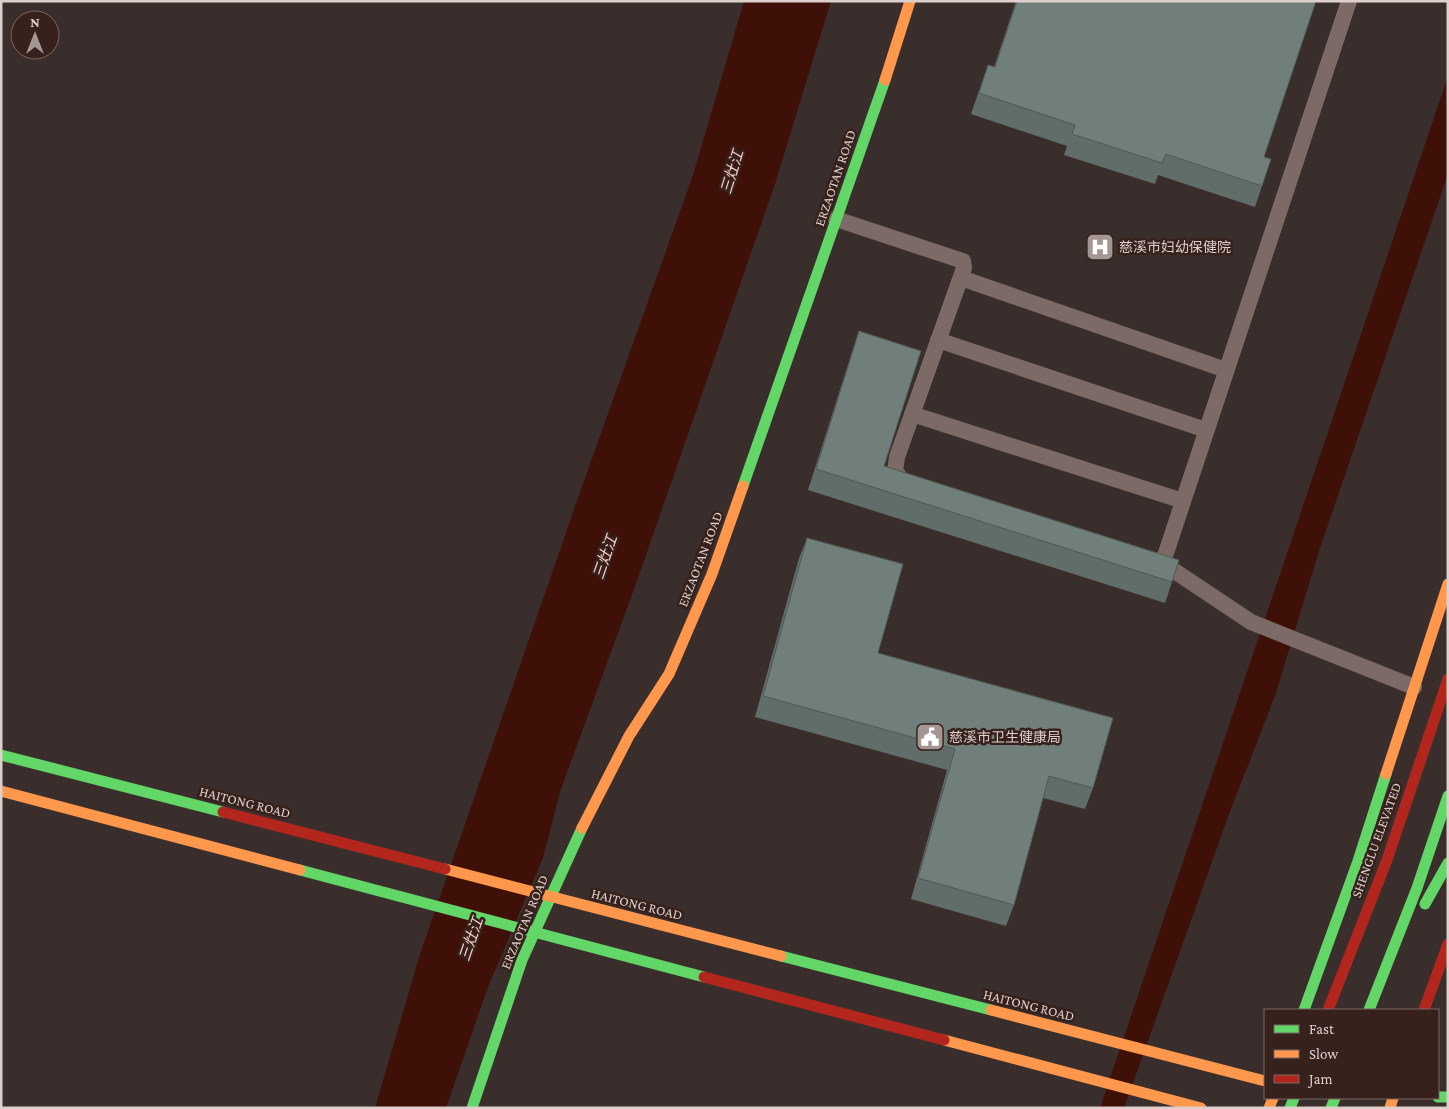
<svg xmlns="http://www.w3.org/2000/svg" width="1449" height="1109" viewBox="0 0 1449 1109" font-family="'Crimson Pro','Noto Sans SC',serif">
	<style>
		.water { fill: #3f1008 }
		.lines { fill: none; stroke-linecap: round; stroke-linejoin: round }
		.lane { stroke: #7b6a65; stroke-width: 16 }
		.fast { stroke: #63d668; stroke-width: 11 }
		.slow { stroke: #ff974d; stroke-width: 11 }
		.jam { stroke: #b3261e; stroke-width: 11 }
		.wall { fill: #616d69 }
		.building { fill: #717f7a; stroke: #4f5955 }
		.labels { text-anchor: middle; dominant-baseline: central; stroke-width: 5; stroke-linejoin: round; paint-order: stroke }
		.street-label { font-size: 14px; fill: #ddcfcb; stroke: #36211c }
		.poi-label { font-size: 14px; fill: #ddcfcb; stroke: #36211c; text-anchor: start }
		.water-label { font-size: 15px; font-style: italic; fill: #fed2c7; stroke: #36211c }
	</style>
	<rect width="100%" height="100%" fill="#3a2e2c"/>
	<g class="water">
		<polygon points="744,1 831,1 775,184 637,581 560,792 543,858 488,987 446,1108 375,1108 419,957 579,495 693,175"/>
		<polygon points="1448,76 1448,174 1319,551 1275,696 1229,814 1124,1108 1100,1108"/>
	</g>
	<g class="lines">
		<g class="lane">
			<polyline points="836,219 963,261 964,268 897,457 895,471 905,483 910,484"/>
			<polyline points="961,278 1226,370"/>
			<polyline points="938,340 1206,430"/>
			<polyline points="912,414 1183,501"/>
			<polyline points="1158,560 1251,622 1414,687"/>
			<polyline points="1163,562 1349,1"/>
		</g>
		<g class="fast">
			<polyline points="743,486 885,80"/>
			<polyline points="1,755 223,812"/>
			<polyline points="300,870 704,977"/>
			<polyline points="1425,904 1448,863"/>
			<polyline points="781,956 991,1010"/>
			<polyline points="1304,1010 1358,861 1386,774"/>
			<polyline points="1369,1010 1417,888 1448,796"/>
			<polyline points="1438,1097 1448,1097"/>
			<polyline points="472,1108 522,960 582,828"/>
			<polyline points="1290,1108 1294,1098"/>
			<polyline points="1331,1108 1335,1098"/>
		</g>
		<g class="slow">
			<polyline points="885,80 910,1"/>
			<polyline points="1386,774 1448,584"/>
			<polyline points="1,791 300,870"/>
			<polyline points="582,828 629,736 669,674 712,574 743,486"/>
			<polyline points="445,869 781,956"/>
			<polyline points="991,1010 1265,1081"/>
			<polyline points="944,1040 1201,1108"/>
			<polyline points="1269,1108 1273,1098"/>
			<polyline points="1390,1108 1393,1098"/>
		</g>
		<g class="jam">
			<polyline points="223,812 445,869"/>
			<polyline points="704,977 944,1040"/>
			<polyline points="1328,1010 1387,860 1448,679"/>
			<polyline points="1424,1010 1448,944"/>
		</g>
	</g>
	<g class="wall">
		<polygon points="1016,1 1316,1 1264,157 1262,186 1255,207 1158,175 1155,184 1064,155 1067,146 971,114 988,65 994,67"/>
		<polygon points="859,331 884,466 1172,582 1165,603 808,490 852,352"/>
		<polygon points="807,538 878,653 1093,788 1085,809 1043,798 1014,905 1006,926 911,899 947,770 755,717 799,558"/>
	</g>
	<g class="building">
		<polygon points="1017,1 1316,1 1264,157 1271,159 1262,186 1166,154 1162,163 1072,134 1075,125 979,93 988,65 995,67"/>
		<polygon points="859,331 921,351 884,466 1179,560 1172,582 816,469"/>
		<polygon points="807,538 903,564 878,653 1113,718 1093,788 1049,776 1014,905 918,878 955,749 763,696"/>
	</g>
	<defs>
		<symbol id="hospital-square" viewBox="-11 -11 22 22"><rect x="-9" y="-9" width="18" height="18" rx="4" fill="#a49793" stroke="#36211c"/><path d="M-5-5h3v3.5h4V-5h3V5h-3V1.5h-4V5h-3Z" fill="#fff"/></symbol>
		<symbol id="civic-square" viewBox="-11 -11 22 22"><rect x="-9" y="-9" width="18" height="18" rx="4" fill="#a49793" stroke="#36211c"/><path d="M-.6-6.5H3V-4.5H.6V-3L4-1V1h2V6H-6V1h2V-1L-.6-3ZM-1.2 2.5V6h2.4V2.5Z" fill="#fff"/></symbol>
	</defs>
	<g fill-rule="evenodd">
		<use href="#hospital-square" x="1084" y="231" width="32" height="32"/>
		<use href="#civic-square" x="914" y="721" width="32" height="32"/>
	</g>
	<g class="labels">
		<g class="street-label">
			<text transform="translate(835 178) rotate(-71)">ERZAOTAN ROAD</text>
			<text transform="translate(700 559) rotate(-69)">ERZAOTAN ROAD</text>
			<text transform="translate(245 802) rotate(14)">HAITONG ROAD</text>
			<text transform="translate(1376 840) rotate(-70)">SHENGLU ELEVATED</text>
			<text transform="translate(637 904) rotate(14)">HAITONG ROAD</text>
			<text transform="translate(524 922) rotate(-67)">ERZAOTAN ROAD</text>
			<text transform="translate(1029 1005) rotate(14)">HAITONG ROAD</text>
		</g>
		<g class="poi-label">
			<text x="1119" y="247">慈溪市妇幼保健院</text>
			<text x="949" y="737">慈溪市卫生健康局</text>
		</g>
		<g class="water-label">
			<text transform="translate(732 172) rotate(-73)">三灶江</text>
			<text transform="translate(605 557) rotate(-71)">三灶江</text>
			<text transform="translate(471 939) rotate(-71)">三灶江</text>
		</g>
	</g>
	<rect width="1449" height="1109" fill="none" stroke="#ddcfcb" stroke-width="5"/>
	<rect x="1264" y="1009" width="175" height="90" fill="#36211c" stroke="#796762"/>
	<rect x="1274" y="1025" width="25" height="8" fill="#63d668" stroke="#796762"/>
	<text x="1309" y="1034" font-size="15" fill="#ddcfcb">Fast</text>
	<rect x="1274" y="1050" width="25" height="8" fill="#ff974d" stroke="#796762"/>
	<text x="1309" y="1059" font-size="15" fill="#ddcfcb">Slow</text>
	<rect x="1274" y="1075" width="25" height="8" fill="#b3261e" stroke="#796762"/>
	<text x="1309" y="1084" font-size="15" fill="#ddcfcb">Jam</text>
	<g transform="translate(35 35)"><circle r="24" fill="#36211c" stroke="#796762"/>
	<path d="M0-4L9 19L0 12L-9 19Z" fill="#a49793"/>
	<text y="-8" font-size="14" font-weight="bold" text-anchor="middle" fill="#ddcfcb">N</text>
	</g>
</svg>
